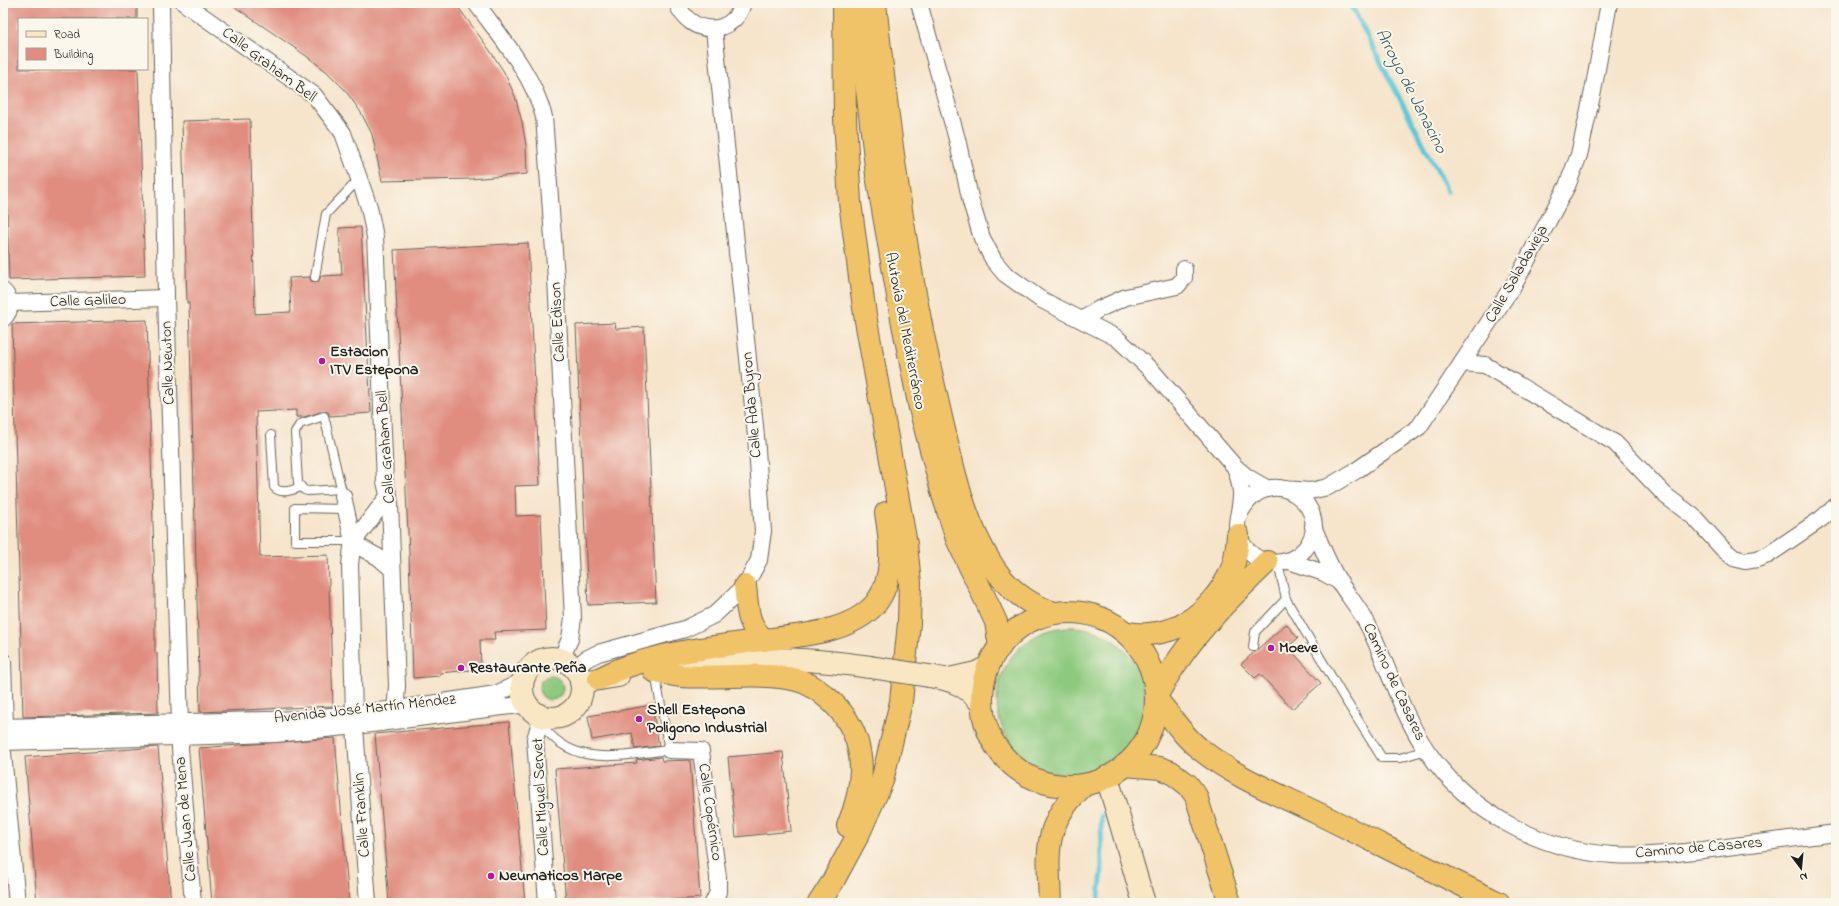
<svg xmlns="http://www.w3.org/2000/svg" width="1839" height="906" viewBox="0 0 1839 906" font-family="'Indie Flower',sans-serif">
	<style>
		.green { fill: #8dc97e; stroke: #54724d }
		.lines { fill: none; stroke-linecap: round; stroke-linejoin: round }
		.stream { stroke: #5ec8d9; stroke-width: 5 }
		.building { fill: #e08d80 }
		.lane-casing { stroke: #686259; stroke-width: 10 }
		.street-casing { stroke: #686259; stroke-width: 18 }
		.secondary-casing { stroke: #686259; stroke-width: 24 }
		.highway-casing { stroke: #686259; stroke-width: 24 }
		.lane { stroke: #fff; stroke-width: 8 }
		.street { stroke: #fff; stroke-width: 16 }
		.secondary { stroke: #f9e7c3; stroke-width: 22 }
		.highway { stroke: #f1c369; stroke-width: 22 }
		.secondary-bridge-casing { stroke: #686259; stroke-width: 24; stroke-linecap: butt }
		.secondary-bridge { stroke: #f9e7c3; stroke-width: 22 }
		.poi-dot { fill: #b5179e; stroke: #fbf7ec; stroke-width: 1.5 }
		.labels { text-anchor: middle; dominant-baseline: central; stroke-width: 4; stroke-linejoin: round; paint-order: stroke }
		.street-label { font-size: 16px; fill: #1c1c1c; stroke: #fbf7ec }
		.poi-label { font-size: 16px; font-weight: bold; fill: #1c1c1c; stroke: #fbf7ec; text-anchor: start }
		.water-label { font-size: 17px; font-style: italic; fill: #33585e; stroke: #fbf7ec }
	</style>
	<rect width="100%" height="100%" fill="#fbf7ec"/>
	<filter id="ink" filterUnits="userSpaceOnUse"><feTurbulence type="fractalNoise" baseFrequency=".025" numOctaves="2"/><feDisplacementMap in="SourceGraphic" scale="8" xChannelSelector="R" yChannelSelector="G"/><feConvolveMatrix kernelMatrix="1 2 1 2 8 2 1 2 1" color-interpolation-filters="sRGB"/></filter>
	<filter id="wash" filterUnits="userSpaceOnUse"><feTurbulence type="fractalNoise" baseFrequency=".012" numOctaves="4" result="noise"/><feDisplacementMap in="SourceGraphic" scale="16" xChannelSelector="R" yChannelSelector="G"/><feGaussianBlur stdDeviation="0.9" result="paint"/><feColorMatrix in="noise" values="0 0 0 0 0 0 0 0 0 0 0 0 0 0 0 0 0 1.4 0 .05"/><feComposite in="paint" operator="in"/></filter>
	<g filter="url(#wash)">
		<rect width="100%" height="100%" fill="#f6e4cb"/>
		<g class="green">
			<circle cx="1071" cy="701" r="74"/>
			<circle cx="551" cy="688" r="12"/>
		</g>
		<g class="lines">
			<g class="stream">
				<polyline points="1350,3 1448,191"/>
				<polyline points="1098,903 1102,872 1101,816"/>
			</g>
		</g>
		<g id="blocks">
			<g class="building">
				<polygon points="3,3 137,3 137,19 19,19 19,69 138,69 145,276 9,280 3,85"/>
				<polygon points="229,3 455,3 489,49 504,72 515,96 522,122 526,146 527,174 470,179 382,181 372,134 360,111 345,90 326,71 305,55"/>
				<polygon points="250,119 255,314 291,312 289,278 310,277 311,281 314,282 319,281 321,276 342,275 339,228 361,227 371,413 330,416 328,412 323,411 304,417 296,417 296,410 256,412 260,557 328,555 333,706 200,712 189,303 187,303 182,121"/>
				<polygon points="528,243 540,485 515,486 516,516 541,515 546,630 494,632 495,640 480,640 481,669 440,673 440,676 413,678 409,552 394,250"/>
				<polygon points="147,320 155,590 155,653 157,653 158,713 23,717 12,324"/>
				<polygon points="615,323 616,329 644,327 656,602 588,605 576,325"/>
				<polygon points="1286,624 1298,638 1288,647 1321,683 1292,709 1260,674 1255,678 1241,664"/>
				<polygon points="652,705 659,746 635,749 632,733 592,740 588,716"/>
				<polygon points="509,722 525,903 389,903 375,734"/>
				<polygon points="335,738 349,903 212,903 199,748"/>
				<polygon points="158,747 171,903 37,903 25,757"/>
				<polygon points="783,752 791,831 736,837 728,757"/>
				<polygon points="661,757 662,761 690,760 700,898 630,903 566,903 555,769 637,763 636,760"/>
			</g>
		</g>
	</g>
	<g filter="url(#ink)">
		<use href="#blocks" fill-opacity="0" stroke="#686259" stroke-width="1"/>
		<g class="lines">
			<defs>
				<g id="lane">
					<polyline points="315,277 326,214 360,178"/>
					<path d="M271 435 274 487C281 495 292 490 301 487"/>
					<polyline points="341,489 308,491 304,490 298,483 295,432 300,424 324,416 343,496"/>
					<polyline points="346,509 295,508 295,541 348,541"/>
					<polyline points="1286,599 1341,693 1382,758 1400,758 1426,750"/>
					<polyline points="1253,647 1255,632 1286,599 1278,563"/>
					<path d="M540 722C572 770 621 755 669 750L655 673"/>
				</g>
				<g id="street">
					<polyline points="161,3 166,298 180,722"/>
					<polyline points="184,3 314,95 343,133 369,207 375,237 376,258 385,482 390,503 397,686 395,714 381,723"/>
					<path d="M476 3C502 39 533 74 544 117L556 278 573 618 570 639 561 659"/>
					<path d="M677 3C689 36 733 38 743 3"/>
					<polyline points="919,3 957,139 971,202 982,238 994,261 1005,274 1040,299 1117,338 1153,372 1235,467 1247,477 1268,489"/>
					<path d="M3 291C12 300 12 310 3 319"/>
					<polyline points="10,303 166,298"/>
					<polyline points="1082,320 1099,309 1126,297 1177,286 1184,278 1184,269"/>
					<polyline points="1462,363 1485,365 1615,443 1666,496 1694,517 1723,549 1734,558 1745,561 1757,559 1768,555 1821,519 1836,506"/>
					<path d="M1235 467C1238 475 1240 483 1241 491 1242 502 1238 513 1237 524 1237 544 1253 561 1273 563 1285 563 1297 558 1305 549 1338 510 1270 455 1240 513"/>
					<polyline points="1285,489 1310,491 1328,487 1357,470 1419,427 1462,363 1516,281 1567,186 1579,155 1593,91 1609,3"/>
					<polyline points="343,496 352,537"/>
					<path d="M1313 526C1321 545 1329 566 1340 583 1350 598 1361 611 1369 627 1389 668 1401 713 1427 751 1469 812 1539 850 1613 855 1646 857 1679 853 1711 849 1753 844 1794 838 1836 833"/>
					<polyline points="357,537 389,495"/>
					<polyline points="358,546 378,557 392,569"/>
					<polyline points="352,547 350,565 354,714 368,903"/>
					<polyline points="1289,561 1324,573 1340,582"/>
					<polyline points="3,661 5,727 3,733"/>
					<polyline points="575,669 586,659 598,653 685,629 714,615 745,586 759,560 763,531 756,436 714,29"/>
					<polyline points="542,716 535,739 547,903"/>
					<polyline points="3,727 302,719 397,709 496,694 523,681"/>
					<polyline points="184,737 180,742 180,748 193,903"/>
					<polyline points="3,742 276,734 356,726 527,704"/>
					<polyline points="669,750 701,751 718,877 718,892 713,903"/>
					<polyline points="3,753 17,903"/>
				</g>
				<g id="secondary">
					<circle cx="552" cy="688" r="30"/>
					<path d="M664 669C691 666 717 661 744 660 786 657 828 661 870 667"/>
					<path d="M929 676C954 680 966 685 982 704"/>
					<polyline points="949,679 976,673 988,667"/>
					<polyline points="581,682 618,676"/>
					<polyline points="1107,777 1144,903"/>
				</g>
				<g id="highway">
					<polyline points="857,3 877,175 902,319 920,408 943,495 957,539 996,622 1000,647"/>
					<path d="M875 3C889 137 907 272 938 404 951 459 961 515 991 563 1006 588 1027 604 1054 613"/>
					<path d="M745 586C748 609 746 623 764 640"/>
					<circle cx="1069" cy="699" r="87"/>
					<path d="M1127 633C1134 634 1142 635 1149 634 1161 633 1177 629 1187 622 1205 611 1223 590 1231 571 1236 560 1237 547 1238 535"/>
					<path d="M654 671C663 672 672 675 681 676 719 679 759 671 797 680 810 683 820 692 830 700 868 735 867 781 848 826"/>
					<path d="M599 679C644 654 703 649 754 641 791 636 850 635 876 603 895 579 891 542 886 513"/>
					<path d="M1156 696C1163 685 1169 673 1177 662 1202 625 1234 594 1267 562"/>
					<path d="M1156 699C1171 715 1182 736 1200 749 1234 777 1278 794 1317 813 1378 843 1438 874 1499 903"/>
					<polyline points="1125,765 1160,768 1171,772 1188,785 1196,796 1201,812 1230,903"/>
					<polyline points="819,903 832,883 859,833 882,781 901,702 909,623 910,583 906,544 865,315 850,202 845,119 844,3"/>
					<path d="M1050 903C1048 851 1042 824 1084 785"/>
				</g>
			</defs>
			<use href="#lane" class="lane-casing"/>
			<use href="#street" class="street-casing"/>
			<use href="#secondary" class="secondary-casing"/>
			<use href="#highway" class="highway-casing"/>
			<use href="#lane" class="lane"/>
			<use href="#street" class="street"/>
			<use href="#secondary" class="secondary"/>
			<use href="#highway" class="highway"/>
			<defs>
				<polyline id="secondary-bridge" points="870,667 929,676"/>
			</defs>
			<use href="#secondary-bridge" class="secondary-bridge-casing"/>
			<use href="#secondary-bridge" class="secondary-bridge"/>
		</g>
	</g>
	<g class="poi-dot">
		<circle cx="322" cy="361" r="4"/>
		<circle cx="1271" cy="648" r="4"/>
		<circle cx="461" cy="668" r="4"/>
		<circle cx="639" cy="719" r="4"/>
		<circle cx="491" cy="876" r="4"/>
	</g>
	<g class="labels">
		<g class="street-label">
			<text transform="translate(269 65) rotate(37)">Calle Graham Bell</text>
			<text transform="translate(1517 274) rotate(-60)">Calle Saladavieja</text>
			<text transform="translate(88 301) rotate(-2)">Calle Galileo</text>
			<text transform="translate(558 322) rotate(-93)">Calle Edison</text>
			<text transform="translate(905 331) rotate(79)">Autovía del Mediterráneo</text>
			<text transform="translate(168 363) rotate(-92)">Calle Newton</text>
			<text transform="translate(752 405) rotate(-95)">Calle Ada Byron</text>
			<text transform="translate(386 447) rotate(-94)">Calle Graham Bell</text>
			<text transform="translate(1394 682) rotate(65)">Camino de Casares</text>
			<text transform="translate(365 709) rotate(-6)">Avenida José Martín Méndez</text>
			<text transform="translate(541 797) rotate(-93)">Calle Miguel Servet</text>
			<text transform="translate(710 812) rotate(82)">Calle Copérnico</text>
			<text transform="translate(362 815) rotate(-94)">Calle Franklin</text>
			<text transform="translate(186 819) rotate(-95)">Calle Juan de Mena</text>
			<text transform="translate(1699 848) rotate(-5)">Camino de Casares</text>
		</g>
		<g class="poi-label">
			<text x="330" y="352">Estacion<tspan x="330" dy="18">ITV Estepona</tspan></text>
			<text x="1279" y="648">Moeve</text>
			<text x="469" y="668">Restaurante Peña</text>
			<text x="647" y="710">Shell Estepona<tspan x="647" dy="18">Poligono Industrial</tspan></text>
			<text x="499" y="876">Neumaticos Marpe</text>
		</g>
		<g class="water-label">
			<text transform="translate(1411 91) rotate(63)">Arroyo de Janacino</text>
		</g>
	</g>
	<rect width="1839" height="906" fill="none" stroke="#fbf7ec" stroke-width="16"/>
	<rect x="18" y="18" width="130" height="52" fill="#fbf7ec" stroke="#a29f99"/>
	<rect x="26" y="31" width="20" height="6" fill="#f9e7c3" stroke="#a29f99"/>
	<text x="54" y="38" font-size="12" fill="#1c1c1c">Road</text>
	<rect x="26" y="48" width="20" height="12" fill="#e08d80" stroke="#a29f99"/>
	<text x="54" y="58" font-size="12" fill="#1c1c1c">Building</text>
	<g transform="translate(1801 868) rotate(164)" stroke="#fbf7ec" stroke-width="3" paint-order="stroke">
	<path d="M0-3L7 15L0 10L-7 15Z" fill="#1c1c1c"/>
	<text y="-6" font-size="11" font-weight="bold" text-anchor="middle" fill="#1c1c1c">N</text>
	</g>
</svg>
